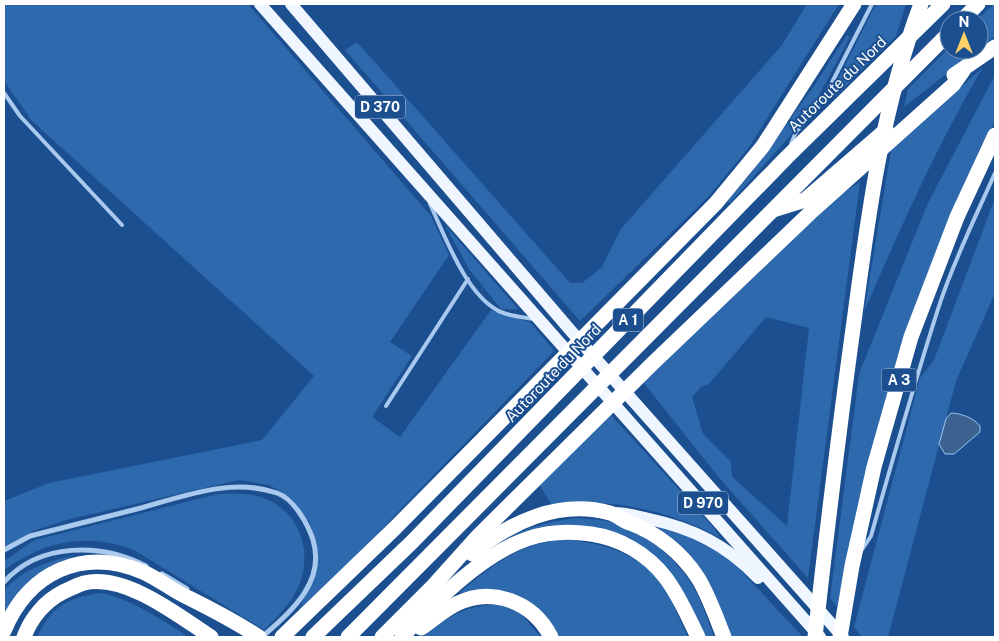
<svg xmlns="http://www.w3.org/2000/svg" width="999" height="641" viewBox="0 0 999 641" font-family="'Public Sans',sans-serif">
	<style>
		.green { fill: #2e69ad; fill-rule: evenodd }
		.water { fill: #3c6290; stroke: #9cc4f0 }
		.lines { fill: none; stroke-linecap: round; stroke-linejoin: round }
		.service { stroke: #a9c9ee; stroke-width: 4 }
		.minor { stroke: #a9c9ee; stroke-width: 5 }
		.primary { stroke: #f0f6ff; stroke-width: 12 }
		.motorway { stroke: #fff; stroke-width: 15 }
		.labels { text-anchor: middle; dominant-baseline: central; stroke-width: 4; stroke-linejoin: round; paint-order: stroke }
		.shield { fill: #1b4f8f; stroke: #bbcadd; stroke-width: 1 }
		.shield-label { font-size: 14px; font-weight: bold; fill: #fff }
		.street-label { font-size: 15px; fill: #fff; stroke: #1b4f8f }
	</style>
	<rect width="100%" height="100%" fill="#1b4f8f"/>
	<g class="green">
		<polygon points="4,4 248,4 431,216 449,255 390,342 412,356 372,417 400,437 491,310 530,322 554,351 315,598 299,610 313,577 317,548 310,523 291,498 269,485 239,480 70,519 33,531 4,550 4,501 49,483 262,440 314,376 32,121 4,81"/>
		<polygon points="807,4 839,4 749,147 708,197 580,321 345,50 357,42 570,283 582,283 602,267 621,229 782,45"/>
		<polygon points="876,4 906,4 896,36 835,97 832,91"/>
		<polygon points="994,4 995,36 979,49 977,20"/>
		<polygon points="847,35 850,37 808,116 730,203 726,201 749,176 814,86"/>
		<polygon points="949,48 977,50 904,107 908,89"/>
		<path d="M983 67C937 146 900 228 864 312L891 150Z"/>
		<polygon points="995,75 995,121 980,148 933,261 871,451 837,606 830,598 859,374 928,203"/>
		<path d="M860 182 808 578 721 480 643 382 840 195ZM766 317 809 328 787 526 732 477 731 462 703 434 692 397 701 387 709 384Z"/>
		<polygon points="995,198 995,293 956,381 888,637 862,637 854,627 920,378 934,360"/>
		<polygon points="445,225 518,309 501,309 469,269"/>
		<path d="M609 413 714 528 720 538C671 510 607 497 551 504L538 482Z"/>
		<path d="M218 494C230 494 245 493 257 496 301 507 317 557 294 595 286 609 275 619 264 630L134 550C85 532 45 541 4 570V561L35 540Z"/>
		<path d="M576 518C587 519 599 519 610 522 647 533 680 560 697 594 704 608 709 623 714 637H704L677 584 595 530 485 554C520 529 534 524 576 518Z"/>
		<polygon points="656,525 685,531 731,560 803,637 729,637 697,570"/>
		<path d="M561 539C597 542 637 551 660 582 672 598 679 620 688 637H555C531 590 509 585 459 593 495 563 514 547 561 539Z"/>
		<path d="M75 555C40 573 25 581 4 615V590C24 569 46 562 75 555Z"/>
		<path d="M102 593C135 601 160 619 189 637H37C52 606 68 597 102 593Z"/>
		<path d="M501 604 520 613 541 637H422C452 615 462 606 501 604Z"/>
	</g>
	<path class="water" d="M951 413C960 413 974 418 980 426V432L954 454H945L939 444 946 419Z"/>
	<g class="lines">
		<g class="service">
			<polyline points="4,93 20,116 122,225"/>
			<polyline points="791,144 796,132 823,100 872,4"/>
			<path d="M430 204C445 236 465 292 497 310 506 316 523 317 534 319"/>
			<polyline points="386,406 468,279"/>
			<path d="M861 551 871 536C893 458 915 380 940 303 955 258 976 216 995 173"/>
		</g>
		<g class="minor">
			<path d="M4 550 30 536C66 527 101 518 137 509 182 497 231 477 277 493 294 499 308 524 313 540 326 583 290 612 262 637"/>
			<polyline points="162,574 187,589"/>
			<path d="M4 582C40 542 101 543 146 566"/>
		</g>
		<g class="primary">
			<polyline points="260,4 820,637"/>
			<polyline points="291,4 571,331 843,637"/>
			<path d="M611 513C624 512 636 516 649 519 692 528 727 545 758 578"/>
		</g>
		<g class="motorway">
			<polyline points="962,20 978,4"/>
			<polyline points="954,75 995,47"/>
			<polyline points="776,209 805,200 886,130"/>
			<path d="M472 554C510 522 559 499 610 513 617 515 623 521 630 523 657 533 682 553 698 578 709 596 716 617 724 637"/>
			<path d="M421 628C433 620 444 610 456 604 493 586 533 602 551 637"/>
			<path d="M4 631C28 573 82 546 143 572 159 579 173 591 189 598 213 610 236 622 259 637"/>
			<path d="M24 637C31 618 45 601 63 592 70 589 77 585 84 583 125 573 179 616 211 637"/>
			<polyline points="282,637 395,528 716,203 763,146 854,4"/>
			<polyline points="313,637 412,542 787,157 943,4"/>
			<polyline points="348,637 949,33"/>
			<polyline points="382,637 434,585 478,536 652,364 810,213 953,85 963,71"/>
			<path d="M402 637C433 603 482 554 527 539 547 532 570 531 591 534 620 538 647 554 665 577 679 595 688 617 698 637"/>
			<path d="M815 637C827 529 840 422 855 314 869 209 883 104 921 4"/>
			<polyline points="840,637 852,566 874,467 911,337 957,217 995,135"/>
		</g>
	</g>
	<g class="labels">
		<g class="shield">
			<rect x="355" y="95.5" width="50" height="23" rx="4"/>
			<rect x="613" y="308.5" width="30" height="23" rx="4"/>
			<rect x="881.5" y="368.5" width="35" height="23" rx="4"/>
			<rect x="678" y="491.5" width="50" height="23" rx="4"/>
		</g>
		<g class="shield-label">
			<text x="380" y="107">D 370</text>
			<text x="628" y="320">A 1</text>
			<text x="899" y="380">A 3</text>
			<text x="703" y="503">D 970</text>
		</g>
		<g class="street-label">
			<text transform="translate(837 84) rotate(-44)">Autoroute du Nord</text>
			<text transform="translate(553 373) rotate(-46)">Autoroute du Nord</text>
		</g>
	</g>
	<rect width="999" height="641" fill="none" stroke="#ffffff" stroke-width="10"/>
	<g transform="translate(964 35)"><circle r="24" fill="#1b4f8f" stroke="#7695bc"/>
	<path d="M0-4L9 19L0 12L-9 19Z" fill="#ffd166"/>
	<text y="-8" font-size="14" font-weight="bold" text-anchor="middle" fill="#ffffff">N</text>
	</g>
</svg>
